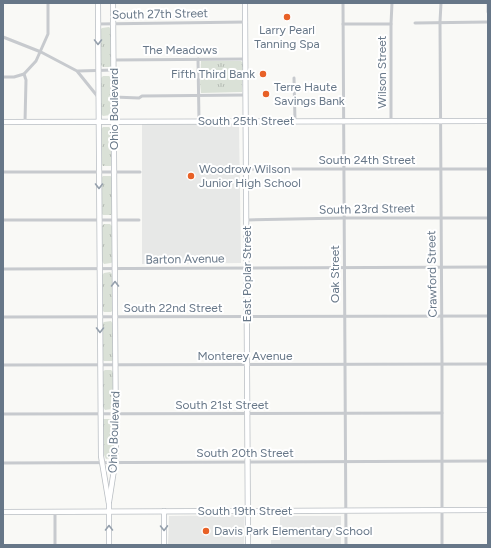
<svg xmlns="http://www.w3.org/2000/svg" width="491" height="548" viewBox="0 0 491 548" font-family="Figtree,sans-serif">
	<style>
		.built { fill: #e7e8e7 }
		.grass { fill: url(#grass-tufts) }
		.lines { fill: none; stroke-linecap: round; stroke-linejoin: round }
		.secondary-casing { stroke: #b9bec3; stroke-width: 6 }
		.street { stroke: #c7cace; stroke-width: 3 }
		.secondary { stroke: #fff; stroke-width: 4.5 }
		.oneway { stroke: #95a0ac }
		.poi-dot { fill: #e86127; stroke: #fff; stroke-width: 1.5 }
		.labels { text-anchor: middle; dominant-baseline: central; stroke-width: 4; stroke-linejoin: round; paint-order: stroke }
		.street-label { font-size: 12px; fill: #677788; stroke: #fff }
		.poi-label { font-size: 12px; fill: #677788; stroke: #fff; text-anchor: start }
	</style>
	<defs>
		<pattern id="grass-tufts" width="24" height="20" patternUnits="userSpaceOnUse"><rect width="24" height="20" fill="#dae1d7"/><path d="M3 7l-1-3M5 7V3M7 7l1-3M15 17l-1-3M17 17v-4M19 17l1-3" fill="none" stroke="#b5bbb4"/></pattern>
	</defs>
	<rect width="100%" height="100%" fill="#f9f9f6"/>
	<g class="built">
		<polygon points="142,123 239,124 241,263 142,264"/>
		<polygon points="244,515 244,545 168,545 169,516"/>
		<polygon points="280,516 341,516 341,545 271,545 271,540 280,540"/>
	</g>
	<g class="grass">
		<polygon points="109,27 112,30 112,65 110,67 103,67 101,65 100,30 102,28"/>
		<polygon points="201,61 241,61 243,63 242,92 201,93 200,84"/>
		<polygon points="103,76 109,76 112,79 112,114 111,115 103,116 101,114 101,78"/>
		<polygon points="103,127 109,127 112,130 112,164 111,166 103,166 101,164 101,129"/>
		<polygon points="103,176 110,176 112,178 113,213 111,215 103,215 101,213 101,178"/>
		<polygon points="104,224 110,224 113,227 113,262 111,263 104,264 102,261 102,226"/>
		<polygon points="110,272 113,275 113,310 111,312 104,312 102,310 102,275 104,273"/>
		<polygon points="111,321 113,324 114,359 112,361 104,361 102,359 102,324 104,322"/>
		<polygon points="105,370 111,370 114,373 114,408 112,409 105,410 103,407 102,372"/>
		<polygon points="103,419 111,419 114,421 114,457 106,459 103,453"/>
	</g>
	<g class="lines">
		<defs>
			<g id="secondary">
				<polyline points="98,3 101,456 109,504 109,545"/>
				<polyline points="245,3 248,545"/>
				<polyline points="3,122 488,121"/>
				<polyline points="109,502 116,457 113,3"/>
				<polyline points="164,511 164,545"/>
				<polyline points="3,512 488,510"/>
			</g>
		</defs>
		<use href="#secondary" class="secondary-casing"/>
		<g class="street">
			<polyline points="343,3 346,545"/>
			<polyline points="441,3 440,22 442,365 442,545"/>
			<polyline points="488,3 488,12"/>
			<polyline points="415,23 488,22"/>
			<polyline points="98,24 246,22"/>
			<polyline points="343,24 391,24"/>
			<polyline points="3,37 41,52 77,71 98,97"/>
			<polyline points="198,59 199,121"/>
			<polyline points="114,60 245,59"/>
			<polyline points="78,71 114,70"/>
			<polyline points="24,74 26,80 25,122"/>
			<polyline points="3,77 14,77 24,74 36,61 48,34 48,3"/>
			<polyline points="294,78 295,121"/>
			<polyline points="114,97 139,98 142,96 246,95"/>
			<polyline points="391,121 391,24 392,3"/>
			<polyline points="246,169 488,169"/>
			<polyline points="3,172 140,172"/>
			<polyline points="3,220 139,220"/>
			<polyline points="247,220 344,218 488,218"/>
			<polyline points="3,269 488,267"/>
			<polyline points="3,317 488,316"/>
			<polyline points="3,365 488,364"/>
			<polyline points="3,414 442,413"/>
			<polyline points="3,463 488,461"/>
			<polyline points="55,512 55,545"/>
		</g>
		<use href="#secondary" class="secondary"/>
	</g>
	<defs><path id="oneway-chevron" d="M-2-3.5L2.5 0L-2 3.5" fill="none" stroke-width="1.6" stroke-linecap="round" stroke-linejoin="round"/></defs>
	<g class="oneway">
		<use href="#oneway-chevron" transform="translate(98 42) rotate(90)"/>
		<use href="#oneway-chevron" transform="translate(99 186) rotate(90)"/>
		<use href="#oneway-chevron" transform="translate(115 284) rotate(-90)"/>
		<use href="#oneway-chevron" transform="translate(100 330) rotate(90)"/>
		<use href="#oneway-chevron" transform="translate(109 528) rotate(-90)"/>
		<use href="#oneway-chevron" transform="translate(164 528) rotate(89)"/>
	</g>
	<g class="poi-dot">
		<circle cx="287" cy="17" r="4"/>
		<circle cx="263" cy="74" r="4"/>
		<circle cx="266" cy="94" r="4"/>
		<circle cx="191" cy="176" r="4"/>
		<circle cx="206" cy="531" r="4"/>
	</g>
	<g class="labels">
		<g class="street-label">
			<text transform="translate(160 14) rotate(-1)">South 27th Street</text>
			<text x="180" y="50">The Meadows</text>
			<text transform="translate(382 72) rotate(-90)">Wilson Street</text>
			<text transform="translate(114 109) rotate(-90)">Ohio Boulevard</text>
			<text x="246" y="121">South 25th Street</text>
			<text x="367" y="160">South 24th Street</text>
			<text transform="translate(367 209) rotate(-1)">South 23rd Street</text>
			<text transform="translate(185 259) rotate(-1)">Barton Avenue</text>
			<text transform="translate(247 274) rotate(-90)">East Poplar Street</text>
			<text transform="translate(335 274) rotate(-90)">Oak Street</text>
			<text transform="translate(432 274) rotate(-91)">Crawford Street</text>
			<text x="173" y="308">South 22nd Street</text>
			<text x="245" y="356">Monterey Avenue</text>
			<text x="222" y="405">South 21st Street</text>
			<text transform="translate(114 432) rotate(-88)">Ohio Boulevard</text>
			<text x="245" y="453">South 20th Street</text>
			<text x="245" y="511">South 19th Street</text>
		</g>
		<g class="poi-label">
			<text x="287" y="30" text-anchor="middle">Larry Pearl<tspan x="287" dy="14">Tanning Spa</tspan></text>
			<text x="255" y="74" text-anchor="end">Fifth Third Bank</text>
			<text x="274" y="87">Terre Haute<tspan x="274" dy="14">Savings Bank</tspan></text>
			<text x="199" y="169">Woodrow Wilson<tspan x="199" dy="14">Junior High School</tspan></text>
			<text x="214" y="531">Davis Park Elementary School</text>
		</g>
	</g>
	<rect width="491" height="548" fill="none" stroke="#677788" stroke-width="8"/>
</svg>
